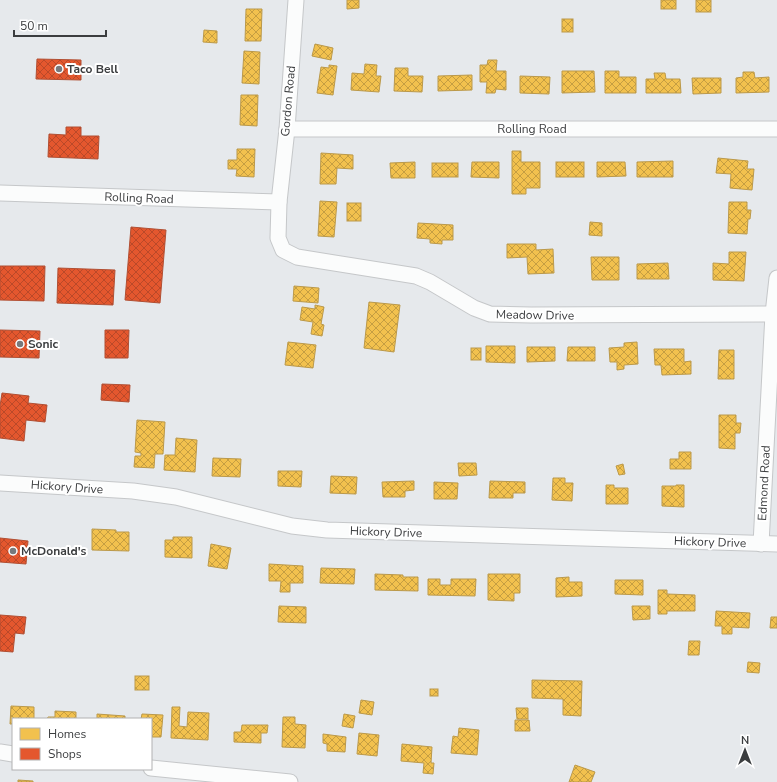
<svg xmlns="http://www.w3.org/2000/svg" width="777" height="782" viewBox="0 0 777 782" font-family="'Nunito Sans',sans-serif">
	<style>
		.homes { fill: url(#homes-cross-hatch); stroke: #bb994a }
		.shops { fill: url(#shops-cross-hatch); stroke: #b14f33 }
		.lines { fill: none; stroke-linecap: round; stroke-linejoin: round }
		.minor-casing { stroke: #c5c7c9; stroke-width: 17 }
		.minor { stroke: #fbfcfc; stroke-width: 15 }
		.poi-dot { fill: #77797c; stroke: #fff; stroke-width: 1.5 }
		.labels { text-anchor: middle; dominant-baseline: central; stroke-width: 4; stroke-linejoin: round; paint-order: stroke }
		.poi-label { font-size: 12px; font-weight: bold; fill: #3b3d3f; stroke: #fff; text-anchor: start }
		.street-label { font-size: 12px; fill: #3b3d3f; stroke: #fff }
	</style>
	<defs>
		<pattern id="homes-cross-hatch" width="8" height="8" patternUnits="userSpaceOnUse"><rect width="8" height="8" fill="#f2c14e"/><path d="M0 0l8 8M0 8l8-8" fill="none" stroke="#c59e42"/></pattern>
		<pattern id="shops-cross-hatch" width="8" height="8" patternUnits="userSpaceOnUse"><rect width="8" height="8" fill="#e4572e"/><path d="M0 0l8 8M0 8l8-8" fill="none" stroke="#ba4929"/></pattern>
	</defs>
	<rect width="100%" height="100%" fill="#e6e9ec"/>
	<g class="homes">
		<polygon points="347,0 359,0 359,8 347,9"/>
		<rect x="661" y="0" width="15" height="9"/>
		<rect x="696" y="0" width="15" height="12"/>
		<polygon points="246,9 262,9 261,41 245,41"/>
		<rect x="562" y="19" width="11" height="13"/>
		<polygon points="204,30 217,31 217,43 203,42"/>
		<polygon points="315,44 333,48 331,60 312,56"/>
		<polygon points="244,51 260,52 259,84 242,83"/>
		<polygon points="488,60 497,60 496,71 506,71 506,90 496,89 495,93 486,93 487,82 480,82 480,65 487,65"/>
		<polygon points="365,64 377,65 376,76 381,76 379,92 351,90 352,73 364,74"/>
		<polygon points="329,65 337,66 333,95 317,93 321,67 329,68"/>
		<polygon points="395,68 408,68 408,76 423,76 422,92 394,91"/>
		<polygon points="562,71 594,71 595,92 562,93"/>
		<polygon points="605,71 619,71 619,77 636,77 636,93 605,93"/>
		<polygon points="743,72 754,72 755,78 769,77 769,92 736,93 736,78 743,77"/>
		<polygon points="654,73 665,73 666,79 680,79 681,93 646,93 646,79 655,79"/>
		<polygon points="472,75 472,90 438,91 438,76"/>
		<polygon points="520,76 550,77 549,94 520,93"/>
		<polygon points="692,78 721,78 721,93 693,94"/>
		<polygon points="241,95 258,95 257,126 240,125"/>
		<polygon points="237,149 255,149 254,177 236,176 237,169 228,169 228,160 237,160"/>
		<polygon points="512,151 521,151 521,162 540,162 540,188 526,188 526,194 512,194"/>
		<polygon points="321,153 353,155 353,169 337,168 336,184 320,184"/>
		<polygon points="718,158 748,161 747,169 754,169 752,190 730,188 731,174 716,173"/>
		<polygon points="673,161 673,177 637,177 637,162"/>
		<polygon points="415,162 415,178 391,178 390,163"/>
		<polygon points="472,162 499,162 499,178 471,177"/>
		<rect x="556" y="162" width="28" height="15"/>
		<polygon points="597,162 625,162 626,176 597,177"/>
		<rect x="432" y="163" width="26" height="14"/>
		<polygon points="320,201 337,202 334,237 318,236"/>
		<polygon points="729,202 747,202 747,210 751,210 750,219 748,219 747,234 728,233"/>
		<rect x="347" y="203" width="14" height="18"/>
		<polygon points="590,222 602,223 602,236 589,235"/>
		<polygon points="418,223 453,225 453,240 442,240 442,244 430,243 430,239 417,238"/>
		<polygon points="507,244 536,244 536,250 553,249 554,273 528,274 527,257 507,258"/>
		<polygon points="729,252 746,252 744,281 713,280 713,263 729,264"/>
		<polygon points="591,257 619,257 619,280 592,280"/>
		<polygon points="668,263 669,279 637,279 637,264"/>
		<polygon points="294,286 319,288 318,303 293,301"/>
		<polygon points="369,302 400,305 394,352 364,348"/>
		<polygon points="315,305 324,307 321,324 324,325 322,336 311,334 313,322 300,320 302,307 315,309"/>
		<polygon points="288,342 316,345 313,368 285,365"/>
		<polygon points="637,342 638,364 624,365 624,369 617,370 617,362 610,362 609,348 624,347 624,343"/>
		<polygon points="486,346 515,346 515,363 486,362"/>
		<polygon points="527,347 555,347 555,361 527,362"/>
		<polygon points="568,347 595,347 595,361 567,361"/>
		<rect x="471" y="348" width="10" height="12"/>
		<polygon points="654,349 684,349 684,362 691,361 691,374 662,375 661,365 655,365"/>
		<polygon points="719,350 734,350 734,379 718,379"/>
		<polygon points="719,415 736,415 736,423 741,423 740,433 735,433 735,449 719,448"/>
		<polygon points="137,420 165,422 163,454 155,454 154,468 134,467 135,456 141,456 141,453 135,452"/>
		<polygon points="176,438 197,440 195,472 164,470 165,455 175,455"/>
		<polygon points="679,452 691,452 691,469 670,469 670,459 679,459"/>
		<polygon points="213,458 241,459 240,477 212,476"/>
		<polygon points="458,463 476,463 477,475 459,476"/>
		<polygon points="623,464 625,474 619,475 616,466"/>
		<polygon points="278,471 302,471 301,487 278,486"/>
		<polygon points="331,476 357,477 356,494 330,493"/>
		<polygon points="553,478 565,478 565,483 573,483 572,501 552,500"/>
		<polygon points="414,481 414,490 405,491 405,497 383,497 382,482"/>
		<polygon points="490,481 525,482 525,493 513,493 513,498 489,498"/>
		<polygon points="434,482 458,483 457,499 434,499"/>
		<polygon points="606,485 614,485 614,488 628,488 628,504 606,504"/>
		<polygon points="676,485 684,485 684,507 662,506 662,486 676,486"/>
		<polygon points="92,529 116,530 116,532 129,532 129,551 92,550"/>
		<polygon points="173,537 192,537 192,558 165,557 165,540 173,540"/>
		<polygon points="211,544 231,548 227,569 208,566"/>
		<polygon points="269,564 303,566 303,583 290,583 290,592 280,592 281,581 269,581"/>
		<polygon points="321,568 355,569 354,584 320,583"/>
		<polygon points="375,574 403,575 403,577 418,577 418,591 375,590"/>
		<polygon points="488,574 520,574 520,593 514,593 514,601 488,600"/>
		<polygon points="569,577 569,582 582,582 582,596 556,597 556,578"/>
		<polygon points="428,579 440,579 440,585 451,585 451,579 476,579 475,596 428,595"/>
		<polygon points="615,580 643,580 643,595 615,594"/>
		<polygon points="658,590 667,590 667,594 695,595 695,611 667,611 667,614 658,614"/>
		<polygon points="279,606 306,607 306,623 278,622"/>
		<polygon points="632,606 650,606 650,619 633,620"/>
		<polygon points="716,611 750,613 749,628 732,627 732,634 722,634 722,626 715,626"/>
		<polygon points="771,617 777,617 777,628 770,628"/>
		<polygon points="689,641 700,641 699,655 688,655"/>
		<polygon points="748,662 760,663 759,673 747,672"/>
		<rect x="135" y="676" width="14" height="14"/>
		<polygon points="532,680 582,681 581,716 563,715 563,699 532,698"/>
		<rect x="430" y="689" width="8" height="7"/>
		<polygon points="361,700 374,702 372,715 359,713"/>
		<polygon points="11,706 34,707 34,719 13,719 13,724 10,724"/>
		<polygon points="172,707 180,707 179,726 187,727 188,712 209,713 208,740 171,738"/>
		<polygon points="516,708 528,708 528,719 517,719"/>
		<polygon points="55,711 76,712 76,719 47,719 48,717 55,717"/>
		<polygon points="97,714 125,716 125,719 97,719"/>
		<polygon points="142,714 163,715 161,737 151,737 151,719 141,719"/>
		<polygon points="344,714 355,716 353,728 342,726"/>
		<polygon points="283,717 295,717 295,724 306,725 305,748 282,747"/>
		<polygon points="515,720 529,720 530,731 515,731"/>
		<polygon points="242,725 268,725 267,733 261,733 261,743 234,742 234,732 241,732"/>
		<polygon points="459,728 479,730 477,755 451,753 453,736 458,737"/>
		<polygon points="359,733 379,735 377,756 357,754"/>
		<polygon points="323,734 346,737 345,752 327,751 327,744 323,743"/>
		<polygon points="402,744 432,747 431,763 434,763 433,774 423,773 424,763 401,761"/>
		<polygon points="575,765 595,772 591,782 569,782"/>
		<polygon points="18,780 33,781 33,782 18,782"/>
	</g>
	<g class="shops">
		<polygon points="37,59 81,60 81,80 36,79"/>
		<polygon points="66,127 81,127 81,136 99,136 98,159 48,157 49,134 66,135"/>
		<polygon points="131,227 166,230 160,303 125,300"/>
		<polygon points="0,266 45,266 44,301 0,300"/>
		<polygon points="58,268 115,270 113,305 57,303"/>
		<polygon points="0,330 40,331 39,358 0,357"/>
		<polygon points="105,330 129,330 128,358 105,358"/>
		<polygon points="102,384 130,385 129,402 101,400"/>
		<polygon points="2,393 29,396 28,403 47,405 45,422 26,420 24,441 0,438 0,406"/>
		<polygon points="0,538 28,541 26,564 0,562"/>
		<polygon points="0,615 26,617 24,634 15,633 13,652 0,651"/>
	</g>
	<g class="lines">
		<defs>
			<g id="minor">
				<polyline points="296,0 287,129 279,202 278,238 283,250 297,257 416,276 430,282 474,308 490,314 531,315 777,314"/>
				<polyline points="287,129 777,129"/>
				<polyline points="0,193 279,202"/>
				<polyline points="0,483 133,491 176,497 292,526 327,530 777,544"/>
				<polyline points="761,544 773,314 777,278"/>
				<polyline points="0,752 13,754"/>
				<polyline points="151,768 290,782"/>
			</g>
		</defs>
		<use href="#minor" class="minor-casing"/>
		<use href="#minor" class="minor"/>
	</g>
	<g class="poi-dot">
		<circle cx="59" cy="69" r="4"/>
		<circle cx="20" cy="344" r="4"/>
		<circle cx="13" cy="551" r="4"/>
	</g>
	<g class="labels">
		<g class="poi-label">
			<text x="67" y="69">Taco Bell</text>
			<text x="28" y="344">Sonic</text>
			<text x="21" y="551">McDonald's</text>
		</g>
		<g class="street-label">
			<text transform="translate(288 101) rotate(-85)">Gordon Road</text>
			<text x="532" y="129">Rolling Road</text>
			<text transform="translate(139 198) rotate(2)">Rolling Road</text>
			<text transform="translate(535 315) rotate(1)">Meadow Drive</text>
			<text transform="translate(764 483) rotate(-87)">Edmond Road</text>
			<text transform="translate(67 487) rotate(4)">Hickory Drive</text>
			<text transform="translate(386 532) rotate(2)">Hickory Drive</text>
			<text transform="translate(710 542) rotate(2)">Hickory Drive</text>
		</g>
	</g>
	<rect x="12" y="718" width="140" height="52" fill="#ffffff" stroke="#b1b1b2"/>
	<rect x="20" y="728" width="20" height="12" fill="#f2c14e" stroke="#b1b1b2"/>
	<text x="48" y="738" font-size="12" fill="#3b3d3f">Homes</text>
	<rect x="20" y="748" width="20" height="12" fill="#e4572e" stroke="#b1b1b2"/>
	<text x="48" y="758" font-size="12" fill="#3b3d3f">Shops</text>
	<g transform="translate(745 750)" stroke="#ffffff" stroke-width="3" paint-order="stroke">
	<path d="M0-3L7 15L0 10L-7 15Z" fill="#3b3d3f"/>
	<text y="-6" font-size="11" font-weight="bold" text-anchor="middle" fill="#3b3d3f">N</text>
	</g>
	<path d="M14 30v6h92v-6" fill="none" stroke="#3b3d3f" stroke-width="2"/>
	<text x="20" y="30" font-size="12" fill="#3b3d3f" stroke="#ffffff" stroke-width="3" paint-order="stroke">50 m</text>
</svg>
